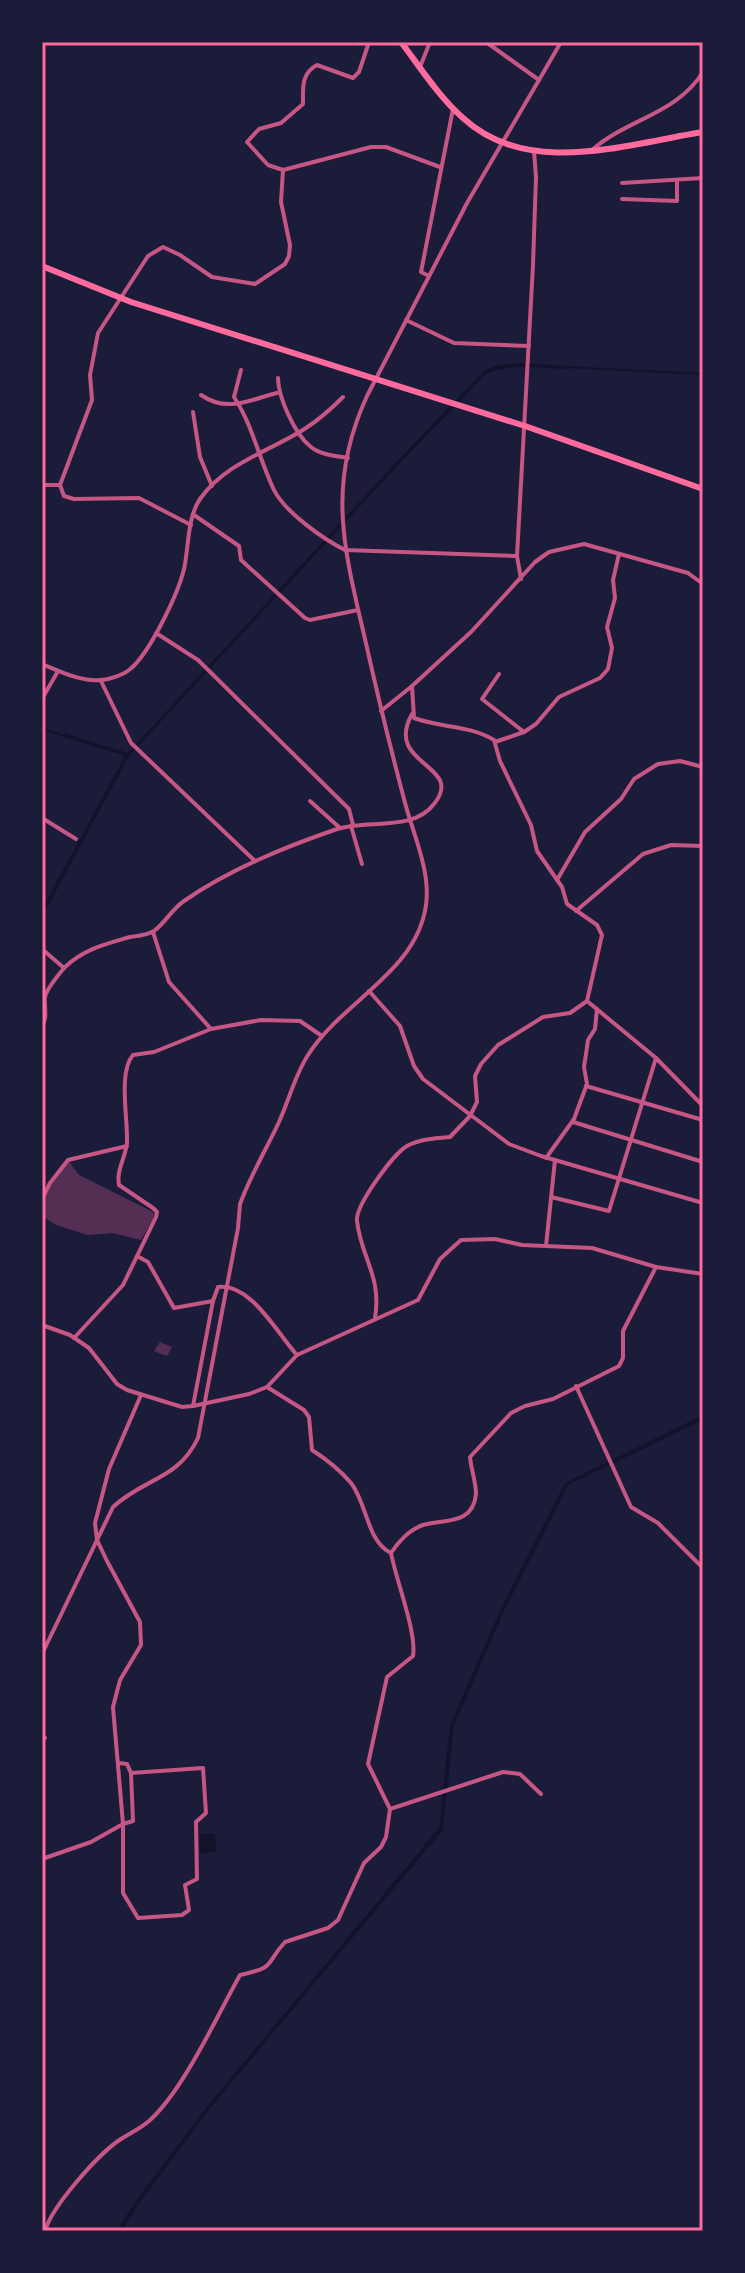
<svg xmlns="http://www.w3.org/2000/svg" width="745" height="2273" viewBox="0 0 745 2273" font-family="'Open Sans',sans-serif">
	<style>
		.water { fill: #12122b }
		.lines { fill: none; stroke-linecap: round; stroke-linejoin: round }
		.stream { stroke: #12122b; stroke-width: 2 }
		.building { fill: #542f53 }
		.minor { stroke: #c65784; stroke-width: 4 }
		.tertiary { stroke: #c65784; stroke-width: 4 }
		.trunk { stroke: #ff6b9d; stroke-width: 6 }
		.neatline { fill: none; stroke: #ff6b9d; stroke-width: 3 }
	</style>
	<rect width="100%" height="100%" fill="#1b1b3a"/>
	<g class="water">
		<path d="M518 363 566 366V369C540 368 511 363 486 374L402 461 129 756 42 917V909L125 756 63 737 65 733 128 753 399 459 484 371 498 365Z"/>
		<polygon points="703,1415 703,1420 568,1485 503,1613 454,1726 443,1830 212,2106 138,2205 122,2231 117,2231 134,2203 209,2104 439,1828 450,1725 500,1611 565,1483"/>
		<polygon points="200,1834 215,1834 216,1852 200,1853"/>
	</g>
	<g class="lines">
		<g class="stream">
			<polyline points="564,367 703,374"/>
			<polyline points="42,729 65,736"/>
		</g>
	</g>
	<g class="building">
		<polygon points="68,1160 79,1175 153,1212 154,1217 141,1240 113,1233 88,1235 56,1225 42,1216 42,1199"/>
		<polygon points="160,1342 172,1347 167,1356 154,1351"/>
	</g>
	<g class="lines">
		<g class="minor">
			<path d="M369 42 359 72 353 78 317 65C301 73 303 89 303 104L281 123 259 129 247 142 268 165 283 170 371 147H386L440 167"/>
			<polyline points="486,42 539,80 561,42"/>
			<polyline points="420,67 430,42"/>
			<path d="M592 150C627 119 677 114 703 72"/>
			<polyline points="622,183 703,178"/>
			<polyline points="622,199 677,201 677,180"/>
			<polyline points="429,276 421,272 453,109"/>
			<polyline points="406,320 454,343 529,346"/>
			<path d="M241 370 234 397C253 426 259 459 274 490 285 512 323 539 345 550L517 556"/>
			<path d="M278 378C278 397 295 435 311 447 321 455 336 456 348 458"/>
			<path d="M201 395C227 413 249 400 277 393"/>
			<polyline points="193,412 200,457 212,486"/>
			<polyline points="42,485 60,485 92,400 90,375 98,333 148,256 163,247 180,255 212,277 255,284 285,264 289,256 290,245 281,202 283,170"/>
			<polyline points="60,485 64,496 74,499 139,498 191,525"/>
			<polyline points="194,515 239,546 241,560 305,618 310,620 358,610"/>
			<polyline points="521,579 517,556 533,265 536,177 534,151"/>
			<polyline points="156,633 198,660 349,809 353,825"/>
			<path d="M42 664C59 671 81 682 100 680 108 680 123 675 129 670 149 655 178 594 184 569 189 547 187 518 200 499 226 462 271 451 306 428 320 419 331 409 343 397"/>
			<polyline points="101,681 131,743 255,861"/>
			<polyline points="42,699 58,671"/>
			<polyline points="381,711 412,686 471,632 535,562 549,552 584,544 688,573 703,584"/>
			<polyline points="524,732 536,724 559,697 600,678 608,669 612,648 607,627 615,598 613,580 619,554"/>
			<polyline points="495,742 524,732 482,699 499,674"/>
			<polyline points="310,801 340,828"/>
			<polyline points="42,818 76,839"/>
			<polyline points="351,826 362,864"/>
			<polyline points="557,880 585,832 621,799 634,779 658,764 680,761 703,767"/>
			<polyline points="576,911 643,854 671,845 703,846"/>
			<polyline points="153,932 169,982 211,1029"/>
			<polyline points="42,949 64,968"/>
			<polyline points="587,1001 656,1058 703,1106"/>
			<path d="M42 1026C48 1017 44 1008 45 997 47 988 59 974 65 967 84 949 106 944 130 937 137 936 148 935 154 931 165 923 172 909 184 901 230 869 285 847 337 829 368 819 413 832 434 804 466 764 383 766 412 714"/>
			<polyline points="586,1086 703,1120"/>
			<polyline points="573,1122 703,1162"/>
			<polyline points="546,1158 574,1119 587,1084 584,1067 586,1054 588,1040 595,1029 597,1009"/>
			<polyline points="551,1197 609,1211 656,1058"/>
			<polyline points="42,1199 50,1183 68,1160 127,1146"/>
			<polyline points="546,1246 555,1160"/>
			<polyline points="137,1256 148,1262 174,1308 213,1301"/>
			<path d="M375 1318C382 1276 361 1258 357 1221 355 1206 393 1154 407 1146 419 1139 437 1138 450 1137L470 1116 477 1102 475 1076 481 1064 498 1045 543 1017 570 1013 587 1001 602 935 597 925 567 904 562 887 537 851 531 825 500 761 494 740C469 725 441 728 414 718L412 686"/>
			<polyline points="42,1325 70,1335 89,1348 117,1384 127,1390 182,1407 193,1406 249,1394 267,1387 297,1355 418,1300 440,1259 461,1240 495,1239 522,1245 592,1248 656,1267 703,1274"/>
			<path d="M74 1338 123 1285 156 1217 157 1212 153 1208 119 1185C116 1170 126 1157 127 1142 128 1119 118 1072 133 1055L154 1052 211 1029 261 1020 300 1021 322 1036"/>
			<polyline points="576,1386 631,1507 658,1523 703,1568"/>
			<path d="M193 1406 213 1301 218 1287C250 1282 277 1333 297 1355"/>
			<path d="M391 1553C398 1542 410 1529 423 1525 445 1519 473 1525 476 1494 476 1482 471 1469 470 1457L511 1413 525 1406 553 1399 619 1366 623 1358V1331L656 1267"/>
			<polyline points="119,1763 127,1764 131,1773"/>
			<polygon points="203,1768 206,1813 196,1822 197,1879 185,1885 189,1910 182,1915 138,1918 123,1893 123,1824 133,1821 131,1773"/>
			<polyline points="390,1809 503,1772 520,1774 541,1794"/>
			<polyline points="42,1859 91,1842 123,1824 113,1707 120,1680 141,1645 140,1622 107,1561 97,1540 95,1523 109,1469 141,1395"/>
			<path d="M45 2231C52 2206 97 2156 118 2141 128 2134 140 2129 149 2121 183 2091 217 2016 240 1975 277 1967 264 1965 285 1942L328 1928 338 1920 364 1863 381 1847 386 1837 390 1809 368 1764 387 1677 413 1656C417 1633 396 1580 391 1553 367 1542 367 1503 351 1483 340 1470 326 1459 312 1450L309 1417 304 1410 267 1387"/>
		</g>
		<g class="tertiary">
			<polyline points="369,991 400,1026 414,1066 423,1079 509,1144 541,1156 703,1203"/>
			<path d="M42 1654 113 1507C144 1478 178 1480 198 1438L238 1228 240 1204C250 1176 266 1150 279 1122 289 1100 295 1075 308 1055 341 1002 417 972 426 905 431 870 412 832 404 799 390 746 377 693 365 639 344 549 326 485 367 396L467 203 539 80"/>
			<polyline points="42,1739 45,1738"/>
		</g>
		<g class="trunk">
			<path d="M401 42C420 67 439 97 463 118 528 178 626 144 703 132"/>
			<polyline points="42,266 131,302 525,426 703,489"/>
		</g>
	</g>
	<rect width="745" height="2273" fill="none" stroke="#1b1b3a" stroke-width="88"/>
	<rect x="44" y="44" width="657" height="2185" class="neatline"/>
</svg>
